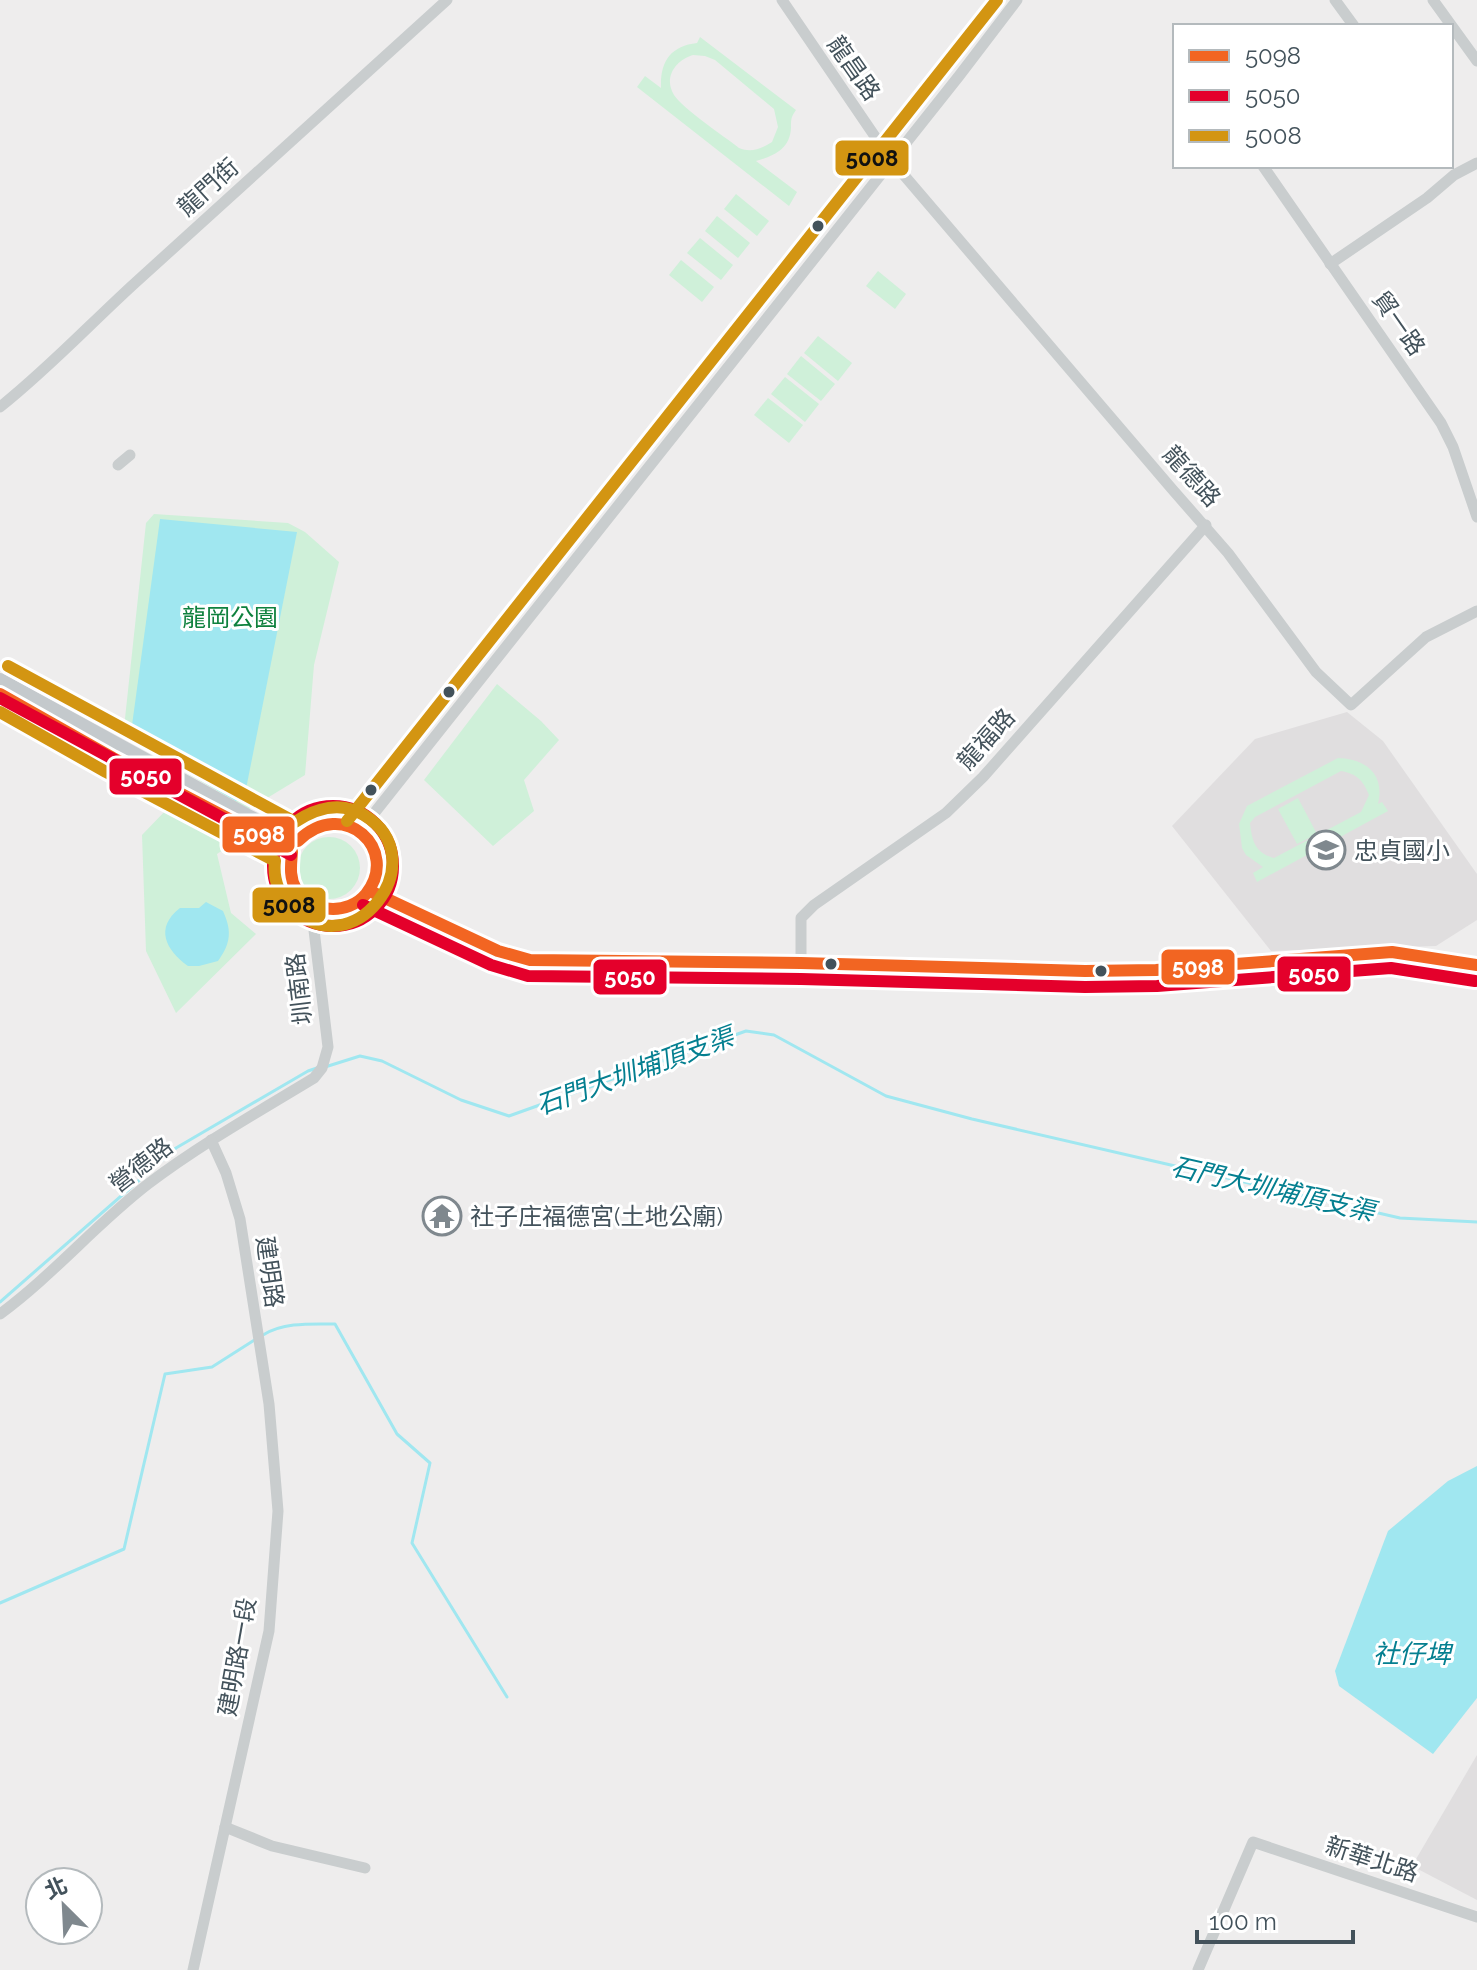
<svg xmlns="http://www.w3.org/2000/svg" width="1477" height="1970" viewBox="0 0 1477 1970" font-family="Raleway,'Noto Sans TC',sans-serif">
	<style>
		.education { fill: #e0dedf }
		.green { fill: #cff0d9; fill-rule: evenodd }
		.water { fill: #a0e7f0 }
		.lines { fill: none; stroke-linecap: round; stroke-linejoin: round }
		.stream { stroke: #a0e7f0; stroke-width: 3 }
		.minor { stroke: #c9cdce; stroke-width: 11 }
		.major { stroke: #c4c9cc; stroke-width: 14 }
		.bus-1-casing { stroke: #fff; stroke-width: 18 }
		.bus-2-casing { stroke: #fff; stroke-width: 18 }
		.bus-3-casing { stroke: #fff; stroke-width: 18 }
		.bus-1 { stroke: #f26522; stroke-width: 12 }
		.bus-2 { stroke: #e4002b; stroke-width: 12 }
		.bus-3 { stroke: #d39512; stroke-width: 12 }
		.bus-dot { fill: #43525b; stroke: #fff; stroke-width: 3 }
		.labels { text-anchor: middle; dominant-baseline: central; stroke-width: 6; stroke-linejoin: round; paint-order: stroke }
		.street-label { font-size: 24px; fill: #43525b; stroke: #fff }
		.park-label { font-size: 24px; fill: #0f813e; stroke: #fff }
		.poi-label { font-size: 24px; fill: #43525b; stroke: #fff; text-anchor: start }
		.water-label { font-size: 26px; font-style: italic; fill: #047f90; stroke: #fff }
		.line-badge { stroke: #fff; stroke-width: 3 }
		.badge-label { font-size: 22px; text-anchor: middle; font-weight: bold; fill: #fff }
		.pale-badge-label { font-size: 22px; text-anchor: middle; font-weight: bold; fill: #111 }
	</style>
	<rect width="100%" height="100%" fill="#eeeded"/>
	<g class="education">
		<polygon points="1347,712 1383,741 1477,874 1477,920 1436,946 1271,951 1172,826 1255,739"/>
		<polygon points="1477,1755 1477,1900 1412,1866"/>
	</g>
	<g class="green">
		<path d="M700 37 796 110C791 117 791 119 791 128 790 149 774 156 756 161L797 192 789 206 637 87 645 76 661 88C660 61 671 46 697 43ZM693 55 705 56 715 60 774 109 778 127 772 142C761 149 751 153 739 148 724 136 683 109 674 95 663 77 676 60 693 55Z"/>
		<polygon points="736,194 769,221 757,236 724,209"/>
		<polygon points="717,216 750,243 738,258 705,231"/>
		<polygon points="700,238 733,265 721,280 687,253"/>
		<polygon points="681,260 714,287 702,302 669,275"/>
		<polygon points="878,271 906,294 895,309 866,286"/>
		<polygon points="818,336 852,363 838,381 804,353"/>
		<polygon points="801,356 835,384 821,401 787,374"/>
		<polygon points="785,377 819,404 805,422 771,394"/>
		<polygon points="768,398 803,425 789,443 754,415"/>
		<polygon points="154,514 288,523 305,532 339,562 314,665 305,775 249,809 123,737 146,523"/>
		<polygon points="497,684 541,721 559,740 524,780 534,811 493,846 424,780"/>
		<path d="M1338 758C1367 759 1385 775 1378 804L1382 802 1388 811 1257 882 1253 873 1263 867 1246 855 1242 848 1239 824 1247 806ZM1341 771C1357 774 1363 780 1369 795L1361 812 1274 858C1255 853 1252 841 1250 823L1255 817Z"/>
		<polygon points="1298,798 1317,834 1297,844 1278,809"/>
		<polygon points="169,807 235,842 217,854 231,913 256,934 176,1013 146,951 142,835"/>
		<circle cx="329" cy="868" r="31"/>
	</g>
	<g class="water">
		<polygon points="160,519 297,532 245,794 236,801 130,740"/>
		<path d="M206 902 223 911C232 931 231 943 218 961L199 966H188C166 950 154 928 180 908H199Z"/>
		<polygon points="1477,1466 1477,1698 1433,1754 1339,1686 1335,1671 1388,1531 1448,1481"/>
	</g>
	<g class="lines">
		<g class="stream">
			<polyline points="325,1067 360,1056 382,1061 461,1100 509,1116 746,1031 774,1035 886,1096 972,1119 1400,1218 1477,1222"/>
			<polyline points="0,1302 176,1148 308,1071 317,1068"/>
			<path d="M263 1335C284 1322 311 1324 335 1324L397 1434 430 1463 412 1543 507 1697"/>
			<polyline points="0,1603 124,1549 165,1374 212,1367 256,1339"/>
		</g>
		<g class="minor">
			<polyline points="782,0 891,160 1172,489 1228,553 1316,672 1351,705 1426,637 1477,611"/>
			<polyline points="1335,0 1354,26"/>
			<polyline points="1433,0 1477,61"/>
			<polyline points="1263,166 1441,423 1453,447 1477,517"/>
			<polyline points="1330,264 1427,198 1454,175 1477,163"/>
			<path d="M0 407C48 369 90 324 135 283 239 189 343 94 447 0"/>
			<polyline points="118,465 130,455"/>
			<polyline points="360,831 959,76 1017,0"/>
			<polyline points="801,963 801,918 814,905 946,813 983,777 1206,525"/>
			<path d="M0 1314C53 1275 96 1224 148 1184 201 1144 258 1112 314 1078L322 1068 328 1047 311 905"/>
			<polyline points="225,1827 272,1846 365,1868"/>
			<polyline points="193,1970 269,1631 278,1511 269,1404 240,1219 226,1173 211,1140"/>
			<polyline points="1198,1970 1253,1842 1477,1917"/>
		</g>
		<g class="major">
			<polyline points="0,680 246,815 298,841"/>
			<polyline points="0,694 113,758 292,852"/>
			<circle cx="333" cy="866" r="44"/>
			<polyline points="370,891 498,951 530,960 801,963 1023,971 1085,971 1156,970 1392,952 1477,965"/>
		</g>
		<defs>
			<g id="bus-1">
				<path d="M0 694 113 758 292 852C291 865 289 877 296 889 310 913 348 916 366 894 401 850 344 796 298 841"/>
				<polyline points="370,891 498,951 530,960 801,963 1085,971 1156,970 1392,952 1477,965"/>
			</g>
			<g id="bus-2">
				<polyline points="0,698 291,855"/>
				<circle cx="333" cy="866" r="60"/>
				<polyline points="363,905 491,965 528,976 801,979 1085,987 1157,986 1391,968 1475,981"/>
			</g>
			<g id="bus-3">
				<path d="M0 712 106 772 275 861C273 878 278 893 290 906 351 971 438 860 364 815 341 801 316 808 295 822L8 666"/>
				<polyline points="347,821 997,0"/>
			</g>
		</defs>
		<use href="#bus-1" class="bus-1-casing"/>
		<use href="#bus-2" class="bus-2-casing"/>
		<use href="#bus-3" class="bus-3-casing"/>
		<use href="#bus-1" class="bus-1"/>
		<use href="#bus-2" class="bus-2"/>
		<use href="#bus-3" class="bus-3"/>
	</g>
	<defs>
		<symbol id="school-ring" viewBox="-11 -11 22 22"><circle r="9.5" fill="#fff" stroke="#7f888e" stroke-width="1.5"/><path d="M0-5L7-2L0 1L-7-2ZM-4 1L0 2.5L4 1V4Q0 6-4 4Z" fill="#7f888e"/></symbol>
		<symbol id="temple-ring" viewBox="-11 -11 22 22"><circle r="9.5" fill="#fff" stroke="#7f888e" stroke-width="1.5"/><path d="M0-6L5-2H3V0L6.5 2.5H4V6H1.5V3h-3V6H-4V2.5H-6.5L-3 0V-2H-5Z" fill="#7f888e"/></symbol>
	</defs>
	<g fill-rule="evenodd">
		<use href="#school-ring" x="1304" y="828" width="44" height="44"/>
		<use href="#temple-ring" x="420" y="1194" width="44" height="44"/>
	</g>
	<g class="bus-dot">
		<circle cx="818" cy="226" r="7"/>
		<circle cx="449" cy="692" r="7"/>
		<circle cx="371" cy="790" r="7"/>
		<circle cx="831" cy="964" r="7"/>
		<circle cx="1101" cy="971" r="7"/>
	</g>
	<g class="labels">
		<g class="street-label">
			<text transform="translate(854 68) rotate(55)">龍昌路</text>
			<text transform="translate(208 187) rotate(-42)">龍門街</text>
			<text transform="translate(1399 323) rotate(55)">貿一路</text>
			<text transform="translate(1192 476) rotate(48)">龍德路</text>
			<text transform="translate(986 739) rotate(-48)">龍福路</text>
			<text transform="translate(299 989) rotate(-97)">圳南路</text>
			<text transform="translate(141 1165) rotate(-38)">營德路</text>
			<text transform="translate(270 1272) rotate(82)">建明路</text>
			<text transform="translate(237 1657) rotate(-80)">建明路一段</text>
			<text transform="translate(1372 1859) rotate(18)">新華北路</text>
		</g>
		<g class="park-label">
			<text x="230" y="617">龍岡公園</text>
		</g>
		<g class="poi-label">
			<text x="1354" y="850">忠貞國小</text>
			<text x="470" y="1216">社子庄福德宮(土地公廟)</text>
		</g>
		<g class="water-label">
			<text transform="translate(635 1071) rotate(-20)">石門大圳埔頂支渠</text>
			<text transform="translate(1273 1189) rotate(13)">石門大圳埔頂支渠</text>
			<text x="1412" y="1654">社仔埤</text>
		</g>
	</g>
	<g class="line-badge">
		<rect x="834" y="139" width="76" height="38" rx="8" fill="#d39512"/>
		<rect x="108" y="757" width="75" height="39" rx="8" fill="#e4002b"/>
		<rect x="221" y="815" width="75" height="39" rx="8" fill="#f26522"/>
		<rect x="251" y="886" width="76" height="38" rx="8" fill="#d39512"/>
		<rect x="1160" y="948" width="76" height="38" rx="8" fill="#f26522"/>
		<rect x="1276" y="955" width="76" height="38" rx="8" fill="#e4002b"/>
		<rect x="592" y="958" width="76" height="38" rx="8" fill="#e4002b"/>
	</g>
	<g class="badge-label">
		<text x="146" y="784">5050</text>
		<text x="259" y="842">5098</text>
		<text x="1198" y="975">5098</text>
		<text x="1314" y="982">5050</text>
		<text x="630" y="985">5050</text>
	</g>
	<g class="pale-badge-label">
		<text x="872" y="166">5008</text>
		<text x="289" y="913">5008</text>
	</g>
	<rect x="1173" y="24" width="280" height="144" fill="#ffffff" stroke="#b4babd" stroke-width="2"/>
	<rect x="1189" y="50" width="40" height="12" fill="#f26522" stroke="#b4babd" stroke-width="2"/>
	<text x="1245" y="64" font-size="24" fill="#43525b">5098</text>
	<rect x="1189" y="90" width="40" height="12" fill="#e4002b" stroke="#b4babd" stroke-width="2"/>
	<text x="1245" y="104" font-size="24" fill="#43525b">5050</text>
	<rect x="1189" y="130" width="40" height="12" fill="#d39512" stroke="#b4babd" stroke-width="2"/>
	<text x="1245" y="144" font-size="24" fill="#43525b">5008</text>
	<g transform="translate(64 1906) rotate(336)"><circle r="38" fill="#ffffff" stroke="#b4babd" stroke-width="2"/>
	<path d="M0-6L14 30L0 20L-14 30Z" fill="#7f888e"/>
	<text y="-12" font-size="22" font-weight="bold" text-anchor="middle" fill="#43525b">北</text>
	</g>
	<path d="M1197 1930v12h156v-12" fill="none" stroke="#43525b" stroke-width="4"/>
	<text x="1209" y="1930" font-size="24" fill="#43525b" stroke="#ffffff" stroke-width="6" paint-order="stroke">100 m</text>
</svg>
